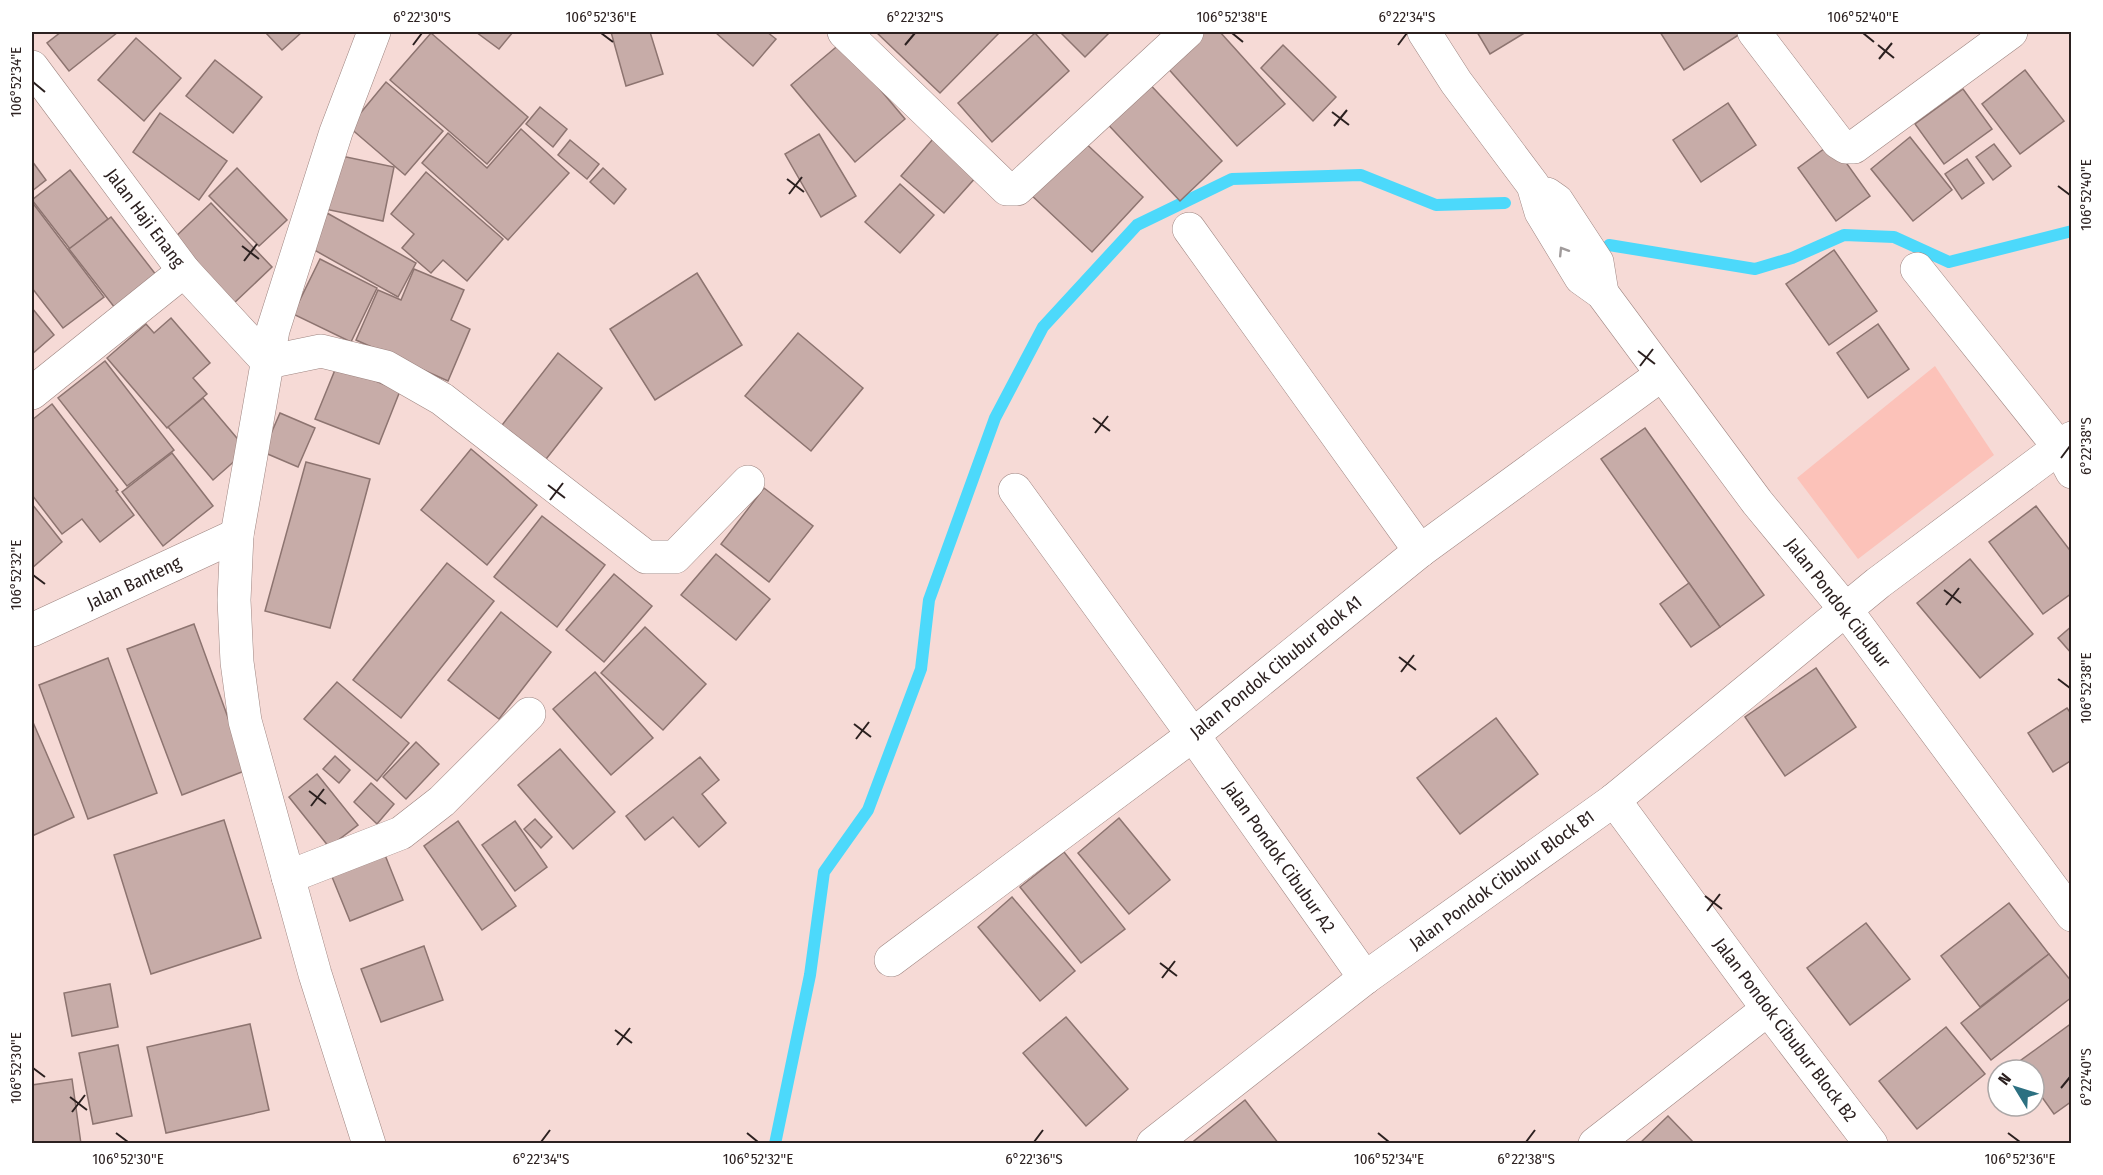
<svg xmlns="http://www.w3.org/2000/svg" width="2103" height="1175" viewBox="0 0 2103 1175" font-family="'Fira Sans Condensed',sans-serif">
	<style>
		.green { fill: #fcc2b9 }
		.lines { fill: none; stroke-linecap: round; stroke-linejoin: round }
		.stream { stroke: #4cd9fb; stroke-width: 12 }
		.building { fill: #c7aca8; stroke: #8d7470; stroke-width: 1.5 }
		.minor-casing { stroke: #9e8581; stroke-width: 34 }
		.minor { stroke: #fff; stroke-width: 33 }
		.oneway { stroke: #a09b9b }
		.ticks { fill: none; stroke: #2c2120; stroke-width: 2 }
		.labels { text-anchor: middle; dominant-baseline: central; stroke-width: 5; stroke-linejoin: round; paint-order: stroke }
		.street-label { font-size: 18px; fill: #2c2120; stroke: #fff }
		.neatline { fill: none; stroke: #2c2120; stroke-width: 2 }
		.ticks-label { font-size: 15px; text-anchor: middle; fill: #2c2120 }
	</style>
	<rect width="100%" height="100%" fill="#f6dad6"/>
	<polygon class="green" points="1935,366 1994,455 1858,559 1797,478"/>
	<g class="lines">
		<g class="stream">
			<polyline points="1609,245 1755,269 1792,258 1844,235 1894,237 1949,262 2072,231"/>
			<polyline points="775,1144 810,975 824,872 868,810 921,669 929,600 995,418 1043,327 1137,225 1232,179 1361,175 1436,205 1505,203"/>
		</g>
	</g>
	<g class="building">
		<polygon points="61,32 118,32 69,71 47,43"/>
		<polygon points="265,32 302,32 282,50"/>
		<polygon points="476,32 513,32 499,49"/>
		<polygon points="611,32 650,32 663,74 626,86"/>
		<polygon points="715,32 767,32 776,39 753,66"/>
		<polygon points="876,32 1000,32 940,93"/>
		<polygon points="1060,32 1110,32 1085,57"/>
		<polygon points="1202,32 1220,32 1285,104 1237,146 1165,65"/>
		<polygon points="1477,32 1526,32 1490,54"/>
		<polygon points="1660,32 1738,32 1740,34 1684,70"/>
		<polygon points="431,33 528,117 487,164 390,80"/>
		<polygon points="1035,33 1069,71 992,142 958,103"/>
		<polygon points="136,38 181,78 144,121 98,80"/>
		<polygon points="841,43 905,119 855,162 791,85"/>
		<polygon points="1283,45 1336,97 1313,121 1261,68"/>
		<polygon points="215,60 262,97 233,133 186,96"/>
		<polygon points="2025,70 2064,121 2020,154 1982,104"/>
		<polygon points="1142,76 1222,161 1180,201 1100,116"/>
		<polygon points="386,82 443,131 405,175 349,127"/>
		<polygon points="1963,89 1992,129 1944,164 1915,124"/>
		<polygon points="1728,103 1756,145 1701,182 1673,140"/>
		<polygon points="540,107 567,129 553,147 526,124"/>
		<polygon points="160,113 227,161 199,200 133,152"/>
		<polygon points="521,129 569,173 508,240 422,163 448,133 487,168"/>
		<polygon points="819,134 856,196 821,217 785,154"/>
		<polygon points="1910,137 1952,190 1913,221 1871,169"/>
		<polygon points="1080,138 1143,197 1092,252 1029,193"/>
		<polygon points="933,139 977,176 944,213 901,176"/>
		<polygon points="570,140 599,164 587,179 558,155"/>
		<polygon points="1832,143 1870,196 1836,221 1798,168"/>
		<polygon points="1994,144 2011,166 1993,180 1976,157"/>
		<polygon points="332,154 394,167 383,221 320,208"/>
		<polygon points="1967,159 1984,183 1962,199 1945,174"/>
		<polygon points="32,161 46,180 32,191"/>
		<polygon points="237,168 287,220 259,246 209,196"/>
		<polygon points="603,168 626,189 614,204 590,182"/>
		<polygon points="70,170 108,219 70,249 32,200"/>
		<polygon points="426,172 503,239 467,281 443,260 431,273 402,248 414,234 391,214"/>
		<polygon points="900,184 934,215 900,253 865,222"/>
		<polygon points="32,202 104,297 63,328 32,288"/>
		<polygon points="211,203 272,267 232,305 171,241"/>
		<polygon points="327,213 416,263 398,297 309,247"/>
		<polygon points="111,217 157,276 115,308 69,249"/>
		<polygon points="1834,250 1877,311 1829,345 1786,284"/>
		<polygon points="320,259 377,288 351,342 293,314"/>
		<polygon points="414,269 464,290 451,320 470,329 448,381 356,340 378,290 401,300"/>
		<polygon points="697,273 742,345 655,400 610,329"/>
		<polygon points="32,308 54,335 32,354"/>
		<polygon points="171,318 210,363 193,378 207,394 167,428 107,358 146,324 154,333"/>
		<polygon points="1878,324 1909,369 1868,398 1837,353"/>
		<polygon points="798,333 863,388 811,451 745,396"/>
		<polygon points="558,353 602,388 543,463 499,429"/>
		<polygon points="105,361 174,450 127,486 58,398"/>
		<polygon points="337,365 400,391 379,444 315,419"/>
		<polygon points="203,398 247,450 213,480 168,427"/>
		<polygon points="52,404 118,490 116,491 134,515 100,542 82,519 62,534 32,495 32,420"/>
		<polygon points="280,413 315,428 298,467 263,452"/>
		<polygon points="1645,428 1764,595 1720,627 1601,459"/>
		<polygon points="471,449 537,505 487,565 421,510"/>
		<polygon points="172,453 213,506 163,546 122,492"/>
		<polygon points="306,462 370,479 330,628 265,611"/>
		<polygon points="764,488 813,526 769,582 721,544"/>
		<polygon points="32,504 62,542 32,568"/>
		<polygon points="2036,506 2072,553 2072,593 2043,614 1989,542"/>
		<polygon points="542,516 605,565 557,627 494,577"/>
		<polygon points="716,554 770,599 736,640 681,595"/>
		<polygon points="1970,559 2033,634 1980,678 1917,603"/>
		<polygon points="447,563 494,601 401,718 353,680"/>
		<polygon points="614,574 652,606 604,662 566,630"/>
		<polygon points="1689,583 1720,627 1691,647 1660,604"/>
		<polygon points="501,612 551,652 499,719 448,680"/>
		<polygon points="194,624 247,770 182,795 127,649"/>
		<polygon points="2072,626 2072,654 2058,638"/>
		<polygon points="645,627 706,684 663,730 601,673"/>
		<polygon points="108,658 157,793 88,819 39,685"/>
		<polygon points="1816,668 1856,727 1785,776 1745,717"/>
		<polygon points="595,672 653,738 611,775 553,709"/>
		<polygon points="337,682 409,743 377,781 304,719"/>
		<polygon points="2067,708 2072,715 2072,760 2053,772 2028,733"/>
		<polygon points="1496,718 1538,774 1460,834 1417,778"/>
		<polygon points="32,720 74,817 32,836"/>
		<polygon points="416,742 439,764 406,799 383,777"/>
		<polygon points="560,749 615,812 573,849 518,785"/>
		<polygon points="335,756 350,770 339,783 323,769"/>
		<polygon points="700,757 719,780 702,794 726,823 699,847 673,817 645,840 626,816"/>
		<polygon points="317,774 358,825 329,847 289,797"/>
		<polygon points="371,783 394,804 377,824 354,802"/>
		<polygon points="1119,818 1170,880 1129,914 1078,853"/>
		<polygon points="535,819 552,837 541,848 524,829"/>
		<polygon points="224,820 261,938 151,974 114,855"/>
		<polygon points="458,821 516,906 482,930 424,846"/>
		<polygon points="515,821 547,867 515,891 482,845"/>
		<polygon points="383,850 403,900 350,921 330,872"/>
		<polygon points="1064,852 1125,929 1081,963 1020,887"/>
		<polygon points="1012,897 1075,971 1040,1001 978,927"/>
		<polygon points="2009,903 2049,954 1980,1007 1941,956"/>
		<polygon points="1866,923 1910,979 1850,1025 1807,968"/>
		<polygon points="424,946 443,1000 381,1022 361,969"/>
		<polygon points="2049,954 2072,982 2072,997 1991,1060 1961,1023"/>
		<polygon points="110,984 118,1027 72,1036 64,993"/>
		<polygon points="1066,1017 1128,1089 1086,1126 1023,1053"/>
		<polygon points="2072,1023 2072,1101 2054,1114 2034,1086 2034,1070 2022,1070 2017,1063"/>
		<polygon points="250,1024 269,1110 166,1133 147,1047"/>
		<polygon points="1946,1027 1985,1074 1917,1129 1879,1081"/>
		<polygon points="118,1045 132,1116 93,1124 79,1053"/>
		<polygon points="72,1079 81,1144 32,1144 32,1085"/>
		<polygon points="1245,1100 1279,1144 1196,1144 1194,1141"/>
		<polygon points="1668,1116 1695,1144 1639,1144"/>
	</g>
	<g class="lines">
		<defs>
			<g id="minor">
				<polyline points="844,32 1007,189 1017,189 1187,32"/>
				<polyline points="1424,32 1456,82 1533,185 1541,212 1581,278 1602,293 1757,502 1846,610 2072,915"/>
				<polyline points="1754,32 1838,142 1846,147 1854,147 2011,32"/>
				<polyline points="32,67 184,271 268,362 321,351 386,367 442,399 646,557 675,557 748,482"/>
				<polyline points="1547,194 1557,201 1597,262 1602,293"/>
				<polyline points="1189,229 1420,551"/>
				<polyline points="1917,269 2059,447 2072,472"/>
				<polyline points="32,393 184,271"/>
				<polyline points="1015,490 1193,735 1365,978"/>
				<polyline points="32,630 237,535"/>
				<polyline points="1614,800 1768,1009 1871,1144"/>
				<polyline points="288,877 401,833 442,801 529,714"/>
				<polyline points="891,960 1193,735 1420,551 1661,375"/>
				<polyline points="369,1144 315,974 245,721 237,662 234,600 237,535 273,330 336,132 374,32"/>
				<polyline points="1153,1144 1365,978 1614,800 1878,583 2072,438"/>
				<polyline points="1595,1144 1768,1009"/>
			</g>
		</defs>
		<use href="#minor" class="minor-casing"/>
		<use href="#minor" class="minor"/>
	</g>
	<defs><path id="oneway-chevron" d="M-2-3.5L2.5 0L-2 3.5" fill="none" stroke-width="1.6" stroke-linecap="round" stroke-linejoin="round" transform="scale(1.5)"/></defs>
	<use class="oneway" href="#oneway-chevron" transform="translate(1563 251) rotate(-122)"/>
	<path class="ticks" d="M601 33 613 42M1232 33 1243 42M1863 33 1874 42M413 45 422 33M905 45 915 33M1398 45 1407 33M1878 45 1894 58M1879 59 1892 43M33 82 45 92M1332 112 1349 125M1334 126 1347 110M787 179 804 192M2058 186 2070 195M789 194 802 177M242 246 259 259M244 261 257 244M1638 351 1655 364M1640 366 1653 349M1093 418 1110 431M1095 433 1108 416M2061 458 2070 446M548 485 565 498M550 500 563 483M33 575 45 584M1944 590 1961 603M1946 605 1959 588M1399 657 1416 670M1401 672 1414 655M2058 679 2070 688M854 724 871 737M856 739 869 722M309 791 326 804M311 806 324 789M1705 896 1722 909M1707 911 1720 894M1160 963 1177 976M1162 978 1175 961M615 1030 632 1043M617 1045 630 1028M33 1068 45 1077M2061 1088 2070 1077M70 1097 87 1110M72 1112 85 1095M116 1133 128 1142M747 1133 758 1142M1378 1133 1389 1142M2008 1133 2020 1142M541 1142 550 1130M1034 1142 1043 1130M1526 1142 1535 1130"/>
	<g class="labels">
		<g class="street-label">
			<text transform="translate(145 218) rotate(53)">Jalan Haji Enang</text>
			<text transform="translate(134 583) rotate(-25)">Jalan Banteng</text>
			<text transform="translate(1838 603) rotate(52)">Jalan Pondok Cibubur</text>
			<text transform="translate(1276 667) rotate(-39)">Jalan Pondok Cibubur Blok A1</text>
			<text transform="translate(1279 857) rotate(55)">Jalan Pondok Cibubur A2</text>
			<text transform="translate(1502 880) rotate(-36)">Jalan Pondok Cibubur Block B1</text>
			<text transform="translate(1785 1030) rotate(53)">Jalan Pondok Cibubur Block B2</text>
		</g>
	</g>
	<rect width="2103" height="1175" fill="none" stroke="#ffffff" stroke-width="66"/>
	<g transform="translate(2016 1088) rotate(308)"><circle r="28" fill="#ffffff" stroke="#aba6a6" stroke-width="1.5"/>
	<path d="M0-4.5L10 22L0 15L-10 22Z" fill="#2c7081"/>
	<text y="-9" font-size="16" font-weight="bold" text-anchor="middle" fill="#2c2120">N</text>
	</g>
	<rect x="33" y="33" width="2037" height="1109" class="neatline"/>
	<g class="ticks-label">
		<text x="422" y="22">6°22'30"S</text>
		<text x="601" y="22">106°52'36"E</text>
		<text x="915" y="22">6°22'32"S</text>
		<text x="1232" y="22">106°52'38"E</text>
		<text x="1407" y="22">6°22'34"S</text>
		<text x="1863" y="22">106°52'40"E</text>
		<text transform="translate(16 82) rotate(-90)" y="5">106°52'34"E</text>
		<text transform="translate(2086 195) rotate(-90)" y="5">106°52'40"E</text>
		<text transform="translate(2086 446) rotate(-90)" y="5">6°22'38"S</text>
		<text transform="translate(16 575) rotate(-90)" y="5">106°52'32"E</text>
		<text transform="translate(2086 688) rotate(-90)" y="5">106°52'38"E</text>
		<text transform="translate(16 1068) rotate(-90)" y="5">106°52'30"E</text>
		<text transform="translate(2086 1077) rotate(-90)" y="5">6°22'40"S</text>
		<text x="128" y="1164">106°52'30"E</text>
		<text x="541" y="1164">6°22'34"S</text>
		<text x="758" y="1164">106°52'32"E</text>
		<text x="1034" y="1164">6°22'36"S</text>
		<text x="1389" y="1164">106°52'34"E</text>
		<text x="1526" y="1164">6°22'38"S</text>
		<text x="2020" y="1164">106°52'36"E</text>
	</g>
</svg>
